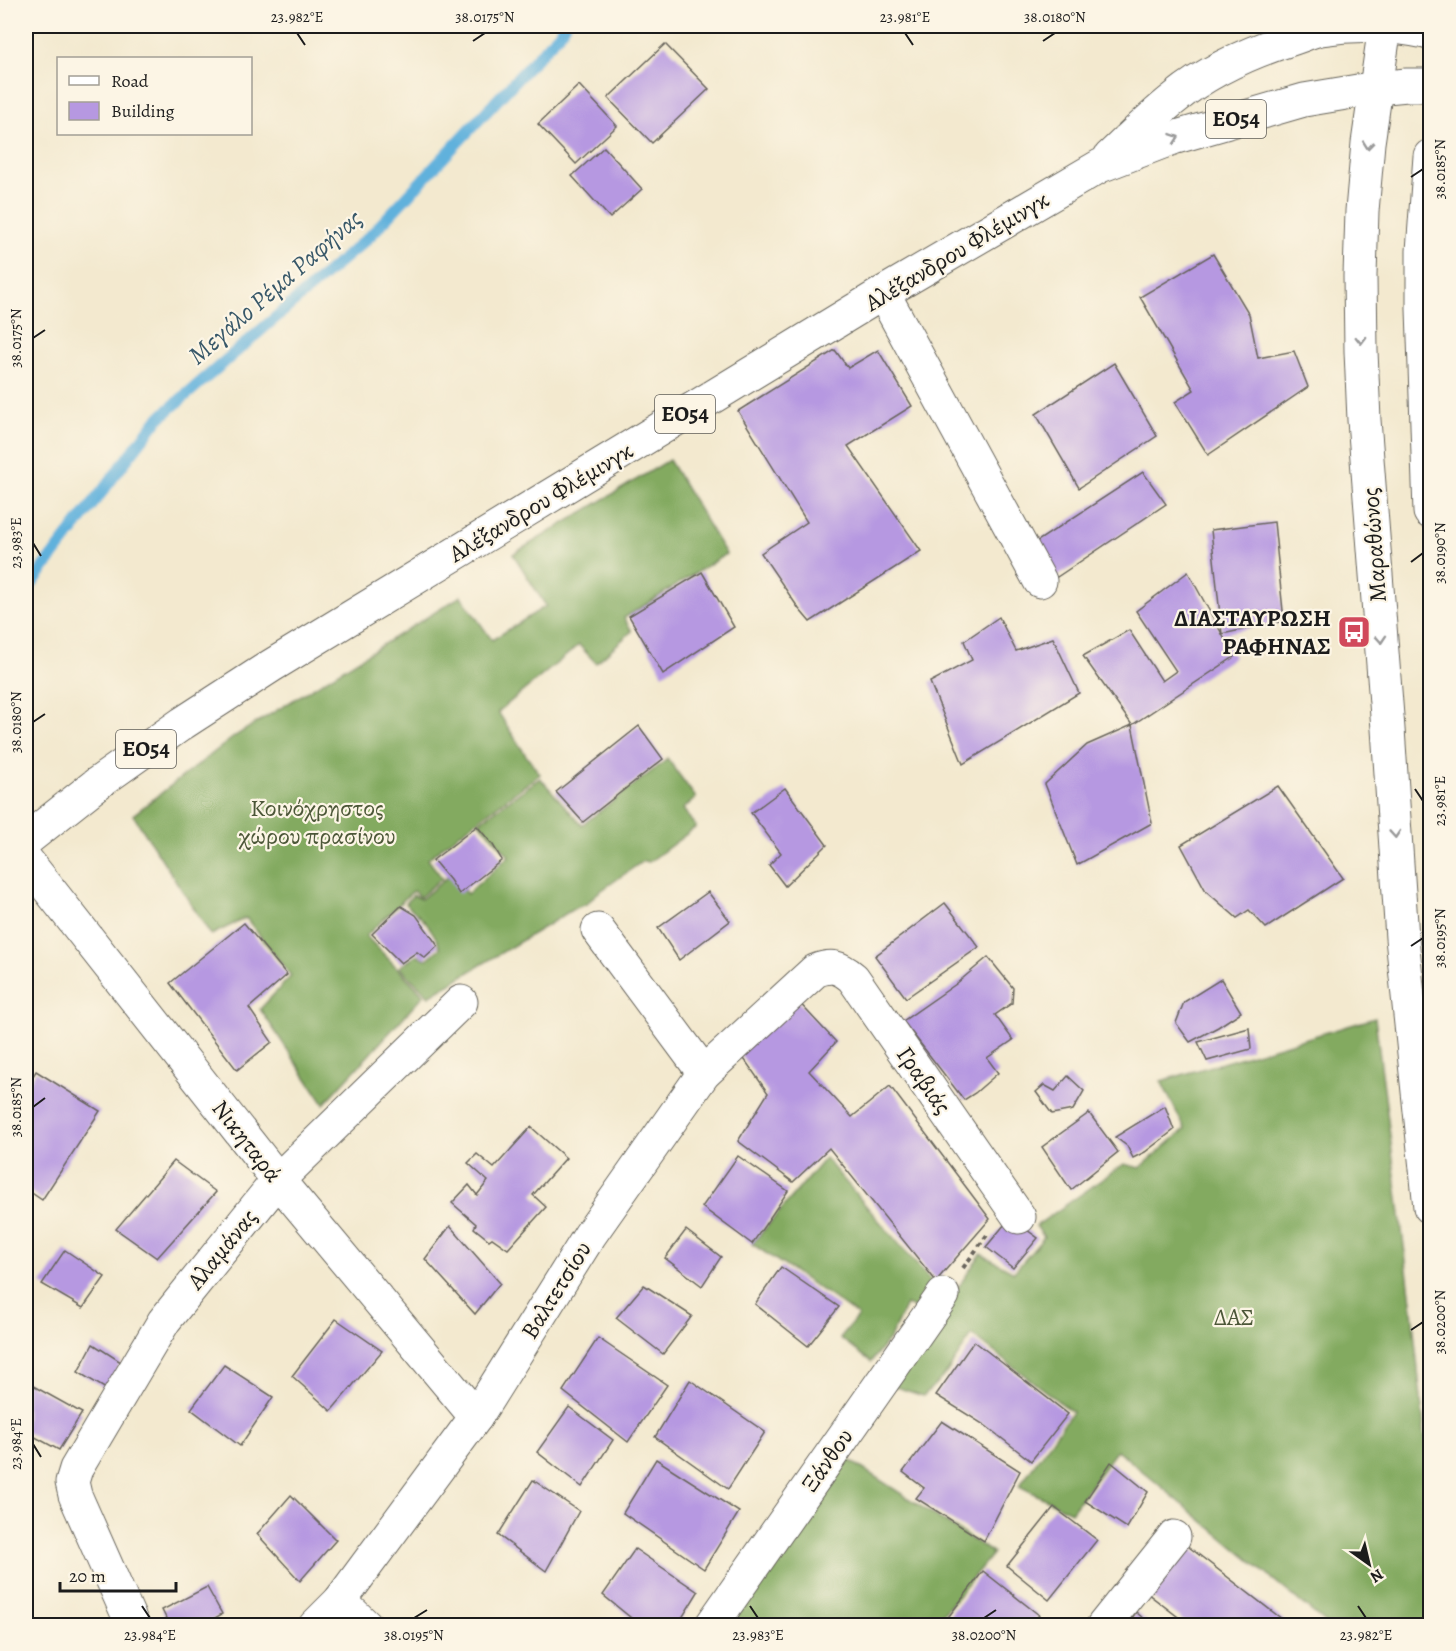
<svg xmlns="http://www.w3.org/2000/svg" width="1456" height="1651" viewBox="0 0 1456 1651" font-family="Alegreya,serif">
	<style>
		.forest { fill: #83aa60; stroke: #50633e; stroke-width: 1.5 }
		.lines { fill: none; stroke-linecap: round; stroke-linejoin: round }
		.stream { stroke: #61b1dc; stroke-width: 12 }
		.building { fill: #b698e1 }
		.minor-casing { stroke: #67645b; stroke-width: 35 }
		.major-casing { stroke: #67645b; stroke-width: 35 }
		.path { stroke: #67645b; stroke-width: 4; stroke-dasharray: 4.5 4.5; stroke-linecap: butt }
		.minor { stroke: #fff; stroke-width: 33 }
		.major { stroke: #fff; stroke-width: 33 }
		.oneway { stroke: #999 }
		.ticks { fill: none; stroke: #1c1c1c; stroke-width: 2 }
		.labels { text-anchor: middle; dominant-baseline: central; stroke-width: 4.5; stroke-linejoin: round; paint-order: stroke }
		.shield { fill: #fcf5e5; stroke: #5f5d58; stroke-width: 1.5 }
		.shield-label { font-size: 22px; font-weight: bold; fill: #1c1c1c }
		.street-label { font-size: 24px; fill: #1c1c1c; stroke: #fcf5e5 }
		.poi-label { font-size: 24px; font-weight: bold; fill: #1c1c1c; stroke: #fcf5e5; text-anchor: end }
		.park-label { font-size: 24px; fill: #4c5738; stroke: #fcf5e5 }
		.water-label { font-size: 26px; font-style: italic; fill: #385869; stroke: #fcf5e5 }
		.neatline { fill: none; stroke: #1c1c1c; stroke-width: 2 }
		.ticks-label { font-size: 15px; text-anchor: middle; fill: #1c1c1c }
	</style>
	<rect width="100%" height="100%" fill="#fcf5e5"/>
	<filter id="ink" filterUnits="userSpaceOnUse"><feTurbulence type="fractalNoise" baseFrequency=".0167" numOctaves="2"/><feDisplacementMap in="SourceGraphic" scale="12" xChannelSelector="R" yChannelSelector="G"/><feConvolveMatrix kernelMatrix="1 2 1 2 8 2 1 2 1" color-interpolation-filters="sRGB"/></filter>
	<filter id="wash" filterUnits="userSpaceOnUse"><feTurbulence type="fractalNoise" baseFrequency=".008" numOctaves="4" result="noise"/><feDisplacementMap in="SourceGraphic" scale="24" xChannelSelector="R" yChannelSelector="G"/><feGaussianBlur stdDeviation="1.35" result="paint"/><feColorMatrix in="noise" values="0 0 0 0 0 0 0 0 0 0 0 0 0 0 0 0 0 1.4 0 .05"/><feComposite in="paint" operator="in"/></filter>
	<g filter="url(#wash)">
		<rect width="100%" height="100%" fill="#f3e9cf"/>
		<g class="forest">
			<polygon points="669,460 726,554 624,618 632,631 596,663 579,645 498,712 527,757 540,774 447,843 428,859 442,878 420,897 413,891 366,936 424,995 324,1104 260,1009 291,976 246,918 211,935 133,815 235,736 461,596 492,640 546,606 513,554"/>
			<path d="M667 758 696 798 683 809 696 827 649 862 643 861 595 895 587 904 575 908 546 926 429 996 399 967 417 955 427 959 440 948C434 929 420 915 405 904L413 895 421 899 451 874 467 894 509 856 479 822 540 778 582 825 665 761Z"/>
			<polygon points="1375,1018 1411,1301 1430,1487 1430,1625 1328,1625 1117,1450 1071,1512 1019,1486 1072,1412 972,1335 945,1375 923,1396 890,1385 981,1254 1014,1272 1044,1237 1036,1226 1124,1164 1140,1168 1185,1129 1161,1081"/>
			<polygon points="825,1158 943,1295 930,1314 906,1305 890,1338 871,1362 840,1338 858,1316 826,1293 752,1244"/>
			<polygon points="843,1456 993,1553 945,1612 925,1625 728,1626"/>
		</g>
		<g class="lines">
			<polyline class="stream" points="26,591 157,420 370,236 559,34 564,26"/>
		</g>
		<g id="blocks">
			<g class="building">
				<polygon points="665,44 709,89 652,143 608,98"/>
				<polygon points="579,85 617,126 576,164 538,124"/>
				<polygon points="604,147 642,189 610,218 572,176"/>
				<polygon points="1213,254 1249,314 1258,358 1294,351 1308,387 1208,455 1175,402 1194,390 1140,297"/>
				<polygon points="835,350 848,368 878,350 912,406 848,446 921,551 810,622 799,609 761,553 807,522 738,411"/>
				<polygon points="1114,363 1157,436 1079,488 1036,414"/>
				<polygon points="1143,472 1166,504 1054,579 1033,544"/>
				<polygon points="1274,522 1284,621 1222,634 1234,657 1132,725 1083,656 1129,630 1162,681 1176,671 1136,611 1188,572 1222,634 1211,530"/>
				<polygon points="702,572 734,627 663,674 629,616"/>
				<polygon points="999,617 1016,651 1053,638 1079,693 963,764 930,682 972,660 964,641"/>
				<polygon points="1132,725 1152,823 1077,865 1045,784 1087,745"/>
				<polygon points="639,726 663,759 583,822 556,792"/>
				<polygon points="1278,786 1343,878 1266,928 1249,910 1237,918 1206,891 1181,845"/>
				<polygon points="785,788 827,845 785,886 769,865 781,853 751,813"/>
				<polygon points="477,826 493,845 502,860 459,894 450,880 433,860"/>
				<polygon points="708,892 730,921 679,960 658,928"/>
				<polygon points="945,903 979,947 906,998 875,956"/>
				<polygon points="401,906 416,915 438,946 425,958 417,952 401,963 372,934"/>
				<polygon points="244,923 287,975 249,1008 272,1042 237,1070 170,983"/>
				<polygon points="988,957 1013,988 1012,1003 995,1015 1013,1040 987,1058 998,1073 975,1093 964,1100 903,1021 956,984"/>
				<polygon points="1221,979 1241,1012 1218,1027 1190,1042 1176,1023 1184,1002"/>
				<polygon points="794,997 836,1042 809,1071 852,1117 890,1086 990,1219 936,1281 829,1148 793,1182 738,1141 768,1093 735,1046"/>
				<polygon points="1249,1028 1251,1049 1207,1061 1198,1042"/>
				<polygon points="36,1071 100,1111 42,1200 26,1189 26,1087"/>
				<polygon points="1068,1076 1084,1091 1073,1110 1052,1114 1036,1092 1044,1085 1055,1091"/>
				<polygon points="1165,1106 1174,1130 1145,1152 1133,1158 1127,1146 1115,1137"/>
				<polygon points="1089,1113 1118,1152 1071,1190 1042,1147"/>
				<polygon points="531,1127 566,1158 533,1195 546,1207 508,1249 492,1238 489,1240 474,1228 476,1224 452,1203 469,1185 477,1195 488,1181 468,1163 477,1154 494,1168"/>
				<polygon points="738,1156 788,1191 752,1244 702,1207"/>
				<polygon points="174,1161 216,1192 157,1258 116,1229"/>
				<polygon points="1010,1218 1038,1238 1013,1268 986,1247"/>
				<polygon points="450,1226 500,1283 475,1314 425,1259"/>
				<polygon points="686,1230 721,1257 702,1286 665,1258"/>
				<polygon points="65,1250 105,1277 83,1308 42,1284"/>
				<polygon points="781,1267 839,1307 808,1346 755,1304"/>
				<polygon points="644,1285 692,1316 663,1354 616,1318"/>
				<polygon points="336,1319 382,1351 331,1411 292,1376"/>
				<polygon points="598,1338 667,1385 628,1442 563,1391"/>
				<polygon points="974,1341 1068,1414 1031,1461 986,1426 936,1395"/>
				<polygon points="93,1344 121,1362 106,1389 78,1372"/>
				<polygon points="224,1365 273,1397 240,1446 191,1409"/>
				<polygon points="690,1380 765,1432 728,1489 655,1437"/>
				<polygon points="26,1382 82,1413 59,1450 26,1432"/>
				<polygon points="569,1407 613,1440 582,1487 537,1452"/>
				<polygon points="942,1421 1020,1471 984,1541 916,1498 924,1488 903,1472"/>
				<polygon points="656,1459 739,1512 704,1569 623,1513"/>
				<polygon points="1111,1462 1148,1492 1127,1528 1085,1501"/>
				<polygon points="533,1480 579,1511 546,1571 498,1535"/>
				<polygon points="291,1495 336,1540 300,1581 257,1534"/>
				<polygon points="1054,1507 1097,1540 1049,1600 1007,1566"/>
				<polygon points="1185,1544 1291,1626 1190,1626 1147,1593"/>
				<polygon points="635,1549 698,1592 677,1626 641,1626 603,1595"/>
				<polygon points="983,1571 1039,1615 1030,1626 945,1626 943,1624"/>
				<polygon points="207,1587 222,1614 201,1626 170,1626 162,1610"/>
				<polygon points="1136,1612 1152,1626 1127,1626"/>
			</g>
		</g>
	</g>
	<g filter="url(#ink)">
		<use href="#blocks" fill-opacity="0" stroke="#67645b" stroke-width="1.5"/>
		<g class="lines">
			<defs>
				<g id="minor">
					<polyline points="883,293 1040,581"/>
					<polyline points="26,860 278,1180 476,1417"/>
					<polyline points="598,930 704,1073"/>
					<polyline points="340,1601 366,1626"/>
					<polyline points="133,1626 75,1495 72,1482 76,1469 164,1321 278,1180 461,1002"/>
					<path d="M315 1626 340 1601 476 1417 590 1235 704 1073 815 971C832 964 840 967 853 978L1019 1217"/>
					<polyline points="711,1626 943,1295"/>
					<polyline points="1103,1626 1174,1537"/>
				</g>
				<g id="major">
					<polyline points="1385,26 1368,143 1362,211 1360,276 1361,351 1364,420 1388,729 1402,938 1430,1207"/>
					<polyline points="1430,156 1423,251 1423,309 1430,512"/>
					<path d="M1110 157C1132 136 1152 116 1175 98 1209 70 1253 51 1294 38 1303 35 1312 31 1321 29 1357 23 1395 25 1430 33"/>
					<polyline points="26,840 98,783 183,723 271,666 883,293 1100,166 1173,138 1304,100 1376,88 1407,85 1430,85"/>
				</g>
			</defs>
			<use href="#minor" class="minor-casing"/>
			<use href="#major" class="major-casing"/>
			<polyline class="path" points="963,1268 987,1235"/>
			<use href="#minor" class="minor"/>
			<use href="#major" class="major"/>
		</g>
		<defs><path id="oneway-chevron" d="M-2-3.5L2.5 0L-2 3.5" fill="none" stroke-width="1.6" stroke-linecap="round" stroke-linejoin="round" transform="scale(1.5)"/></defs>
		<g class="oneway">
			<use href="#oneway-chevron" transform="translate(1175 138) rotate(-19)"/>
			<use href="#oneway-chevron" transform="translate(1368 145) rotate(96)"/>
			<use href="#oneway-chevron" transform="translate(1361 340) rotate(89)"/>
			<use href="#oneway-chevron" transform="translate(1381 639) rotate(86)"/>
			<use href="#oneway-chevron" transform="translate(1395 834) rotate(86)"/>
		</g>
	</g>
	<path class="ticks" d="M297 33 305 45M905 33 913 45M473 41 485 33M1043 41 1055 33M1411 177 1423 169M33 338 45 330M33 543 41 556M1411 562 1423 553M33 722 45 714M1415 789 1423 801M1411 946 1423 938M33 1107 45 1098M1411 1330 1423 1322M33 1444 41 1457M142 1606 150 1618M750 1606 758 1618M1358 1606 1366 1618M414 1618 427 1610M984 1618 996 1610"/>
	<defs>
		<symbol id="bus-square" viewBox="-11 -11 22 22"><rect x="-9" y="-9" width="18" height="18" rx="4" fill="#d1495b" stroke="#fcf5e5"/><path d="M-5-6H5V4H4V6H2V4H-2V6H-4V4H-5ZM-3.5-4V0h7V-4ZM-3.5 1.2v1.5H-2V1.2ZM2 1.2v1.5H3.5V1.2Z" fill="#fff"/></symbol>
	</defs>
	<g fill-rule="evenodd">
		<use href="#bus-square" x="1335" y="613" width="38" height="38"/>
	</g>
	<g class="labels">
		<g class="shield">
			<rect x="1206" y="100" width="60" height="38" rx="4.5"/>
			<rect x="655" y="395" width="60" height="38" rx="4.5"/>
			<rect x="116" y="730" width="60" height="38" rx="4.5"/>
		</g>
		<g class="shield-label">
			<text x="1236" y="119">ΕΟ54</text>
			<text x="685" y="414">ΕΟ54</text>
			<text x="146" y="749">ΕΟ54</text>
		</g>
		<g class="street-label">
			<text transform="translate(957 251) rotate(-31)">Αλέξανδρου Φλέμινγκ</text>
			<text transform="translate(541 502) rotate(-31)">Αλέξανδρου Φλέμινγκ</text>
			<text transform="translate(1374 545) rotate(-94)">Μαραθώνος</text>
			<text transform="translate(924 1080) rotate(55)">Γραβιάς</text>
			<text transform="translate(247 1141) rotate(52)">Νικηταρά</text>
			<text transform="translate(222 1249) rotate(-51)">Αλαμάνας</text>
			<text transform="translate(556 1290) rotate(-58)">Βαλτετσίου</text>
			<text transform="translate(827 1460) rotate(-55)">Ξάνθου</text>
		</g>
		<g class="poi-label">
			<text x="1331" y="618">ΔΙΑΣΤΑΥΡΩΣΗ<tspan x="1331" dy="28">ΡΑΦΗΝΑΣ</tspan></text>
		</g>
		<g class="park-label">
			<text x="317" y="808">Κοινόχρηστος<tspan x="317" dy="28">χώρου πρασίνου</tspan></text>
			<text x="1234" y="1317">ΔΑΣ</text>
		</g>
		<g class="water-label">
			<text transform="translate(275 287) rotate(-41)">Μεγάλο Ρέμα Ραφήνας</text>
		</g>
	</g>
	<rect width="1456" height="1651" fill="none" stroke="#fcf5e5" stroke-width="66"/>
	<rect x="57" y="57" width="195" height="78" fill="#fcf5e5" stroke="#a29e95" stroke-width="1.5"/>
	<rect x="69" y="76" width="30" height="9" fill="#ffffff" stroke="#a29e95" stroke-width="1.5"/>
	<text x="111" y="87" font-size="18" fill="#1c1c1c">Road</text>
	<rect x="69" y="102" width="30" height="18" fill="#b698e1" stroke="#a29e95" stroke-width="1.5"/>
	<text x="111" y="117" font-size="18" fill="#1c1c1c">Building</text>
	<g transform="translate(1369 1564) rotate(146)" stroke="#fcf5e5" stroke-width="4.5" paint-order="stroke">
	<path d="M0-4.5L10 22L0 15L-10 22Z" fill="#1c1c1c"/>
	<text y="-9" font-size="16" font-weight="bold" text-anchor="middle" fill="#1c1c1c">N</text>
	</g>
	<path d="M60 1582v9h116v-9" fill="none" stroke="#1c1c1c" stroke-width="3"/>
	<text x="69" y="1582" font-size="18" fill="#1c1c1c" stroke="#fcf5e5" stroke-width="4.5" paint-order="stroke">20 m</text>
	<rect x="33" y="33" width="1390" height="1585" class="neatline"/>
	<g class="ticks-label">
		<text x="297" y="22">23.982°E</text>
		<text x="485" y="22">38.0175°N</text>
		<text x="905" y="22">23.981°E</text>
		<text x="1055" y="22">38.0180°N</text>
		<text transform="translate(1440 169) rotate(-90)" y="5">38.0185°N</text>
		<text transform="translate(16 338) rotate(-90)" y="5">38.0175°N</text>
		<text transform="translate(16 543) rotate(-90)" y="5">23.983°E</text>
		<text transform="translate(1440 553) rotate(-90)" y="5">38.0190°N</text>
		<text transform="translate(16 722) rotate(-90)" y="5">38.0180°N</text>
		<text transform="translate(1440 801) rotate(-90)" y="5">23.981°E</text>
		<text transform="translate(1440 938) rotate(-90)" y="5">38.0195°N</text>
		<text transform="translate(16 1107) rotate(-90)" y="5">38.0185°N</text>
		<text transform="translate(1440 1322) rotate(-90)" y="5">38.0200°N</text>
		<text transform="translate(16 1444) rotate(-90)" y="5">23.984°E</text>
		<text x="150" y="1640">23.984°E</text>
		<text x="414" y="1640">38.0195°N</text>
		<text x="758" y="1640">23.983°E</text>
		<text x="984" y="1640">38.0200°N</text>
		<text x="1366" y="1640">23.982°E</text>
	</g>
</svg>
